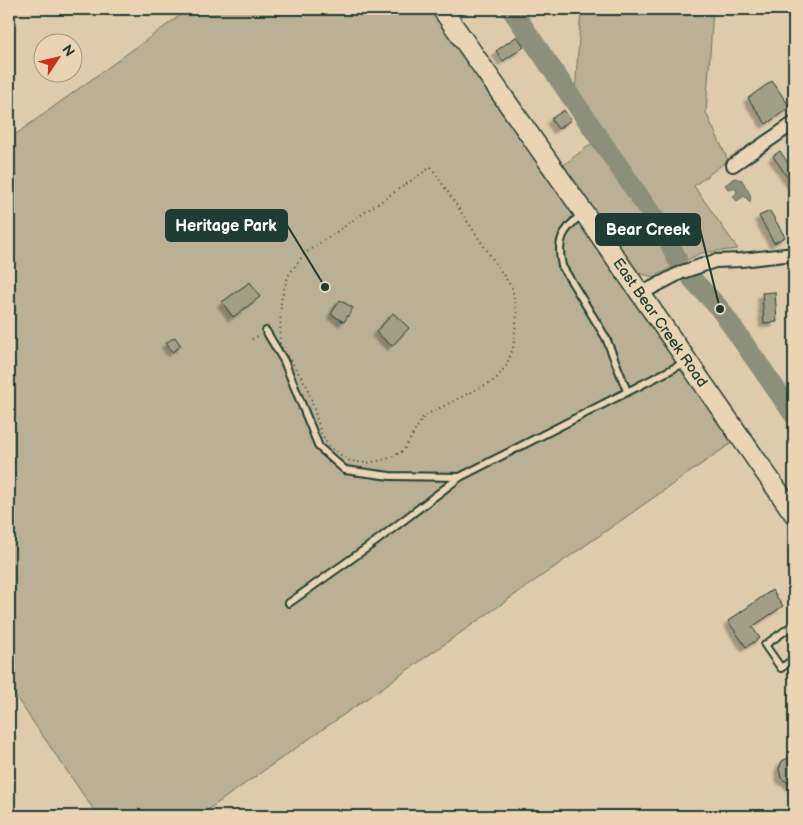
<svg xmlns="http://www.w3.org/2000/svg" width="803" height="825" viewBox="0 0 803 825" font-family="'Balsamiq Sans',sans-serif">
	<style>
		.green { fill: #bbb095; stroke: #6d7664 }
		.water { fill: #8c8f79; stroke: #606e5d }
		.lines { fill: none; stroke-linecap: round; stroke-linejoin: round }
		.river { stroke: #8c8f79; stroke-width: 20 }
		.building { fill: #a39f87; stroke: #1f3d34; filter: url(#shadow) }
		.service-casing { stroke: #1f3d34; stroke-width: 10 }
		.minor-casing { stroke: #1f3d34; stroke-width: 16 }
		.secondary-casing { stroke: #1f3d34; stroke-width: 22 }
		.path { stroke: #1f3d34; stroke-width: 2; stroke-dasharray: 1 4; stroke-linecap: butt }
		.service { stroke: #ead4b3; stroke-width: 6 }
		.minor { stroke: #ead4b3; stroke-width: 12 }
		.secondary { stroke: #ead4b3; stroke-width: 19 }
		.labels { text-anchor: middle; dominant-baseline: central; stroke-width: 4.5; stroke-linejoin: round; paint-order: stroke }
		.street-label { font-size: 15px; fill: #1f3d34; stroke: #ead4b3 }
		.leader { fill: none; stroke: #1f3d34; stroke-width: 2 }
		.callout-dot { fill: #1f3d34; stroke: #ead4b3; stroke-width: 2 }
		.callout { fill: #1f3d34; stroke: #1f3d34; stroke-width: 2 }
		.callout-label { font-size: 16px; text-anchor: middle; font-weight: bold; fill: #fff }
	</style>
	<defs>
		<filter id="shadow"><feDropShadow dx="-4.5" dy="4.5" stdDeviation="1" flood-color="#0004"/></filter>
	</defs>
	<rect width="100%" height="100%" fill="#decbac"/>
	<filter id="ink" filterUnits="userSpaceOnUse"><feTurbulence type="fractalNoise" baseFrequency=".02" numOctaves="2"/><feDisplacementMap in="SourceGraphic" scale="10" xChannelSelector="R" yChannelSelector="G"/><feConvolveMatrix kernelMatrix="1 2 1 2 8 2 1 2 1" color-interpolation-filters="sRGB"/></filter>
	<g filter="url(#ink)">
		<g class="green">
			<polygon points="189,9 447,9 743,435 199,816 98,816 9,687 9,139"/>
			<polygon points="581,9 713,9 706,113 728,160 694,186 738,249 701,253 653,277 635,272 562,166 599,138 575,93"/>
		</g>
		<polygon class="water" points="734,178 742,180 751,196 750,202 744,196 737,201 733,197 737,192 736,189 728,189 725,185"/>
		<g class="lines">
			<g class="river">
				<polyline points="511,9 667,237 677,259"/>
				<polyline points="692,279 720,309 794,415"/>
			</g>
		</g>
		<g class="building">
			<polygon points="517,36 524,47 503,61 496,51"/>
			<polygon points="772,81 790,107 766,124 748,98"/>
			<polygon points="564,110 571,120 558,129 551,119"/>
			<polygon points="780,151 794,172 794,187 773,156"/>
			<polygon points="770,211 785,237 774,243 759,216"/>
			<polygon points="250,282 260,297 233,317 222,302"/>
			<polygon points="775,292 777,322 764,323 762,293"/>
			<polygon points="340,300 353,308 344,322 331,314"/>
			<polygon points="393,313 409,328 392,346 376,332"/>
			<polygon points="175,337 181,346 172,352 166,343"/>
			<polygon points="772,590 783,606 752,627 760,638 746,647 728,621"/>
			<polygon points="794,755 794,787 781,778 779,769 782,761"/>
		</g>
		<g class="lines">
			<defs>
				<g id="service">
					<polyline points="786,9 794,20"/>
					<path d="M582 214C563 230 556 240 562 266L606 338 627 391"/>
					<polyline points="266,331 284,361 319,447 345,470 390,476 460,477"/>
					<polyline points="289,603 375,542 460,477 686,362"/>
					<polyline points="794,627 793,625 765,645 781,668 794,659"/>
				</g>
				<g id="minor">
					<polyline points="733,165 794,123"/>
					<polyline points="640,294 682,272 715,261 741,260 794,254"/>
				</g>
				<g id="secondary">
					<path id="s1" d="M442 9 794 514"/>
				</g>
			</defs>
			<use href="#service" class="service-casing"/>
			<use href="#minor" class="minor-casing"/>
			<use href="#secondary" class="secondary-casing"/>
			<g class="path">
				<polygon points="431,167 512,288 517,314 513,349 506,366 495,380 424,416 403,451 387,459 367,463 350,461 329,447 321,433 307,386 280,345 281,300 288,276 304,254"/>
				<polyline points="252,339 260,335"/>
			</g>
			<use href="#service" class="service"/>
			<use href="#minor" class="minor"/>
			<use href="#secondary" class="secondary"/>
		</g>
	</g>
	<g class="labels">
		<g class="street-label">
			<text stroke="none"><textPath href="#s1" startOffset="382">East Bear Creek Road</textPath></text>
		</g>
	</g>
	<path class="leader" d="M325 287L287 225M720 309L700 229"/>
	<g class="callout-dot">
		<circle cx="325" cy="287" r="5"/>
		<circle cx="720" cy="309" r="5"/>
	</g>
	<g class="callout">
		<rect x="166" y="210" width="121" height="31" rx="5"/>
		<rect x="596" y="214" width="104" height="31" rx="5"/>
	</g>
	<g class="callout-label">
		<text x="226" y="231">Heritage Park</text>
		<text x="648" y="235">Bear Creek</text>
	</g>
	<rect width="803" height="825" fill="none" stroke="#ead4b3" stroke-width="30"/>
	<rect x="15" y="15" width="773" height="795" fill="none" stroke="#1f3d34" stroke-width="2" filter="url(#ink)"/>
	<g transform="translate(58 58) rotate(55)"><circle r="24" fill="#ead4b3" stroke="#999880"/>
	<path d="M0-4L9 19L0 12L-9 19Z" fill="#c8321e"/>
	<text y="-8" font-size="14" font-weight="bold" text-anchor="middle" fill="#1f3d34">N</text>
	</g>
</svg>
